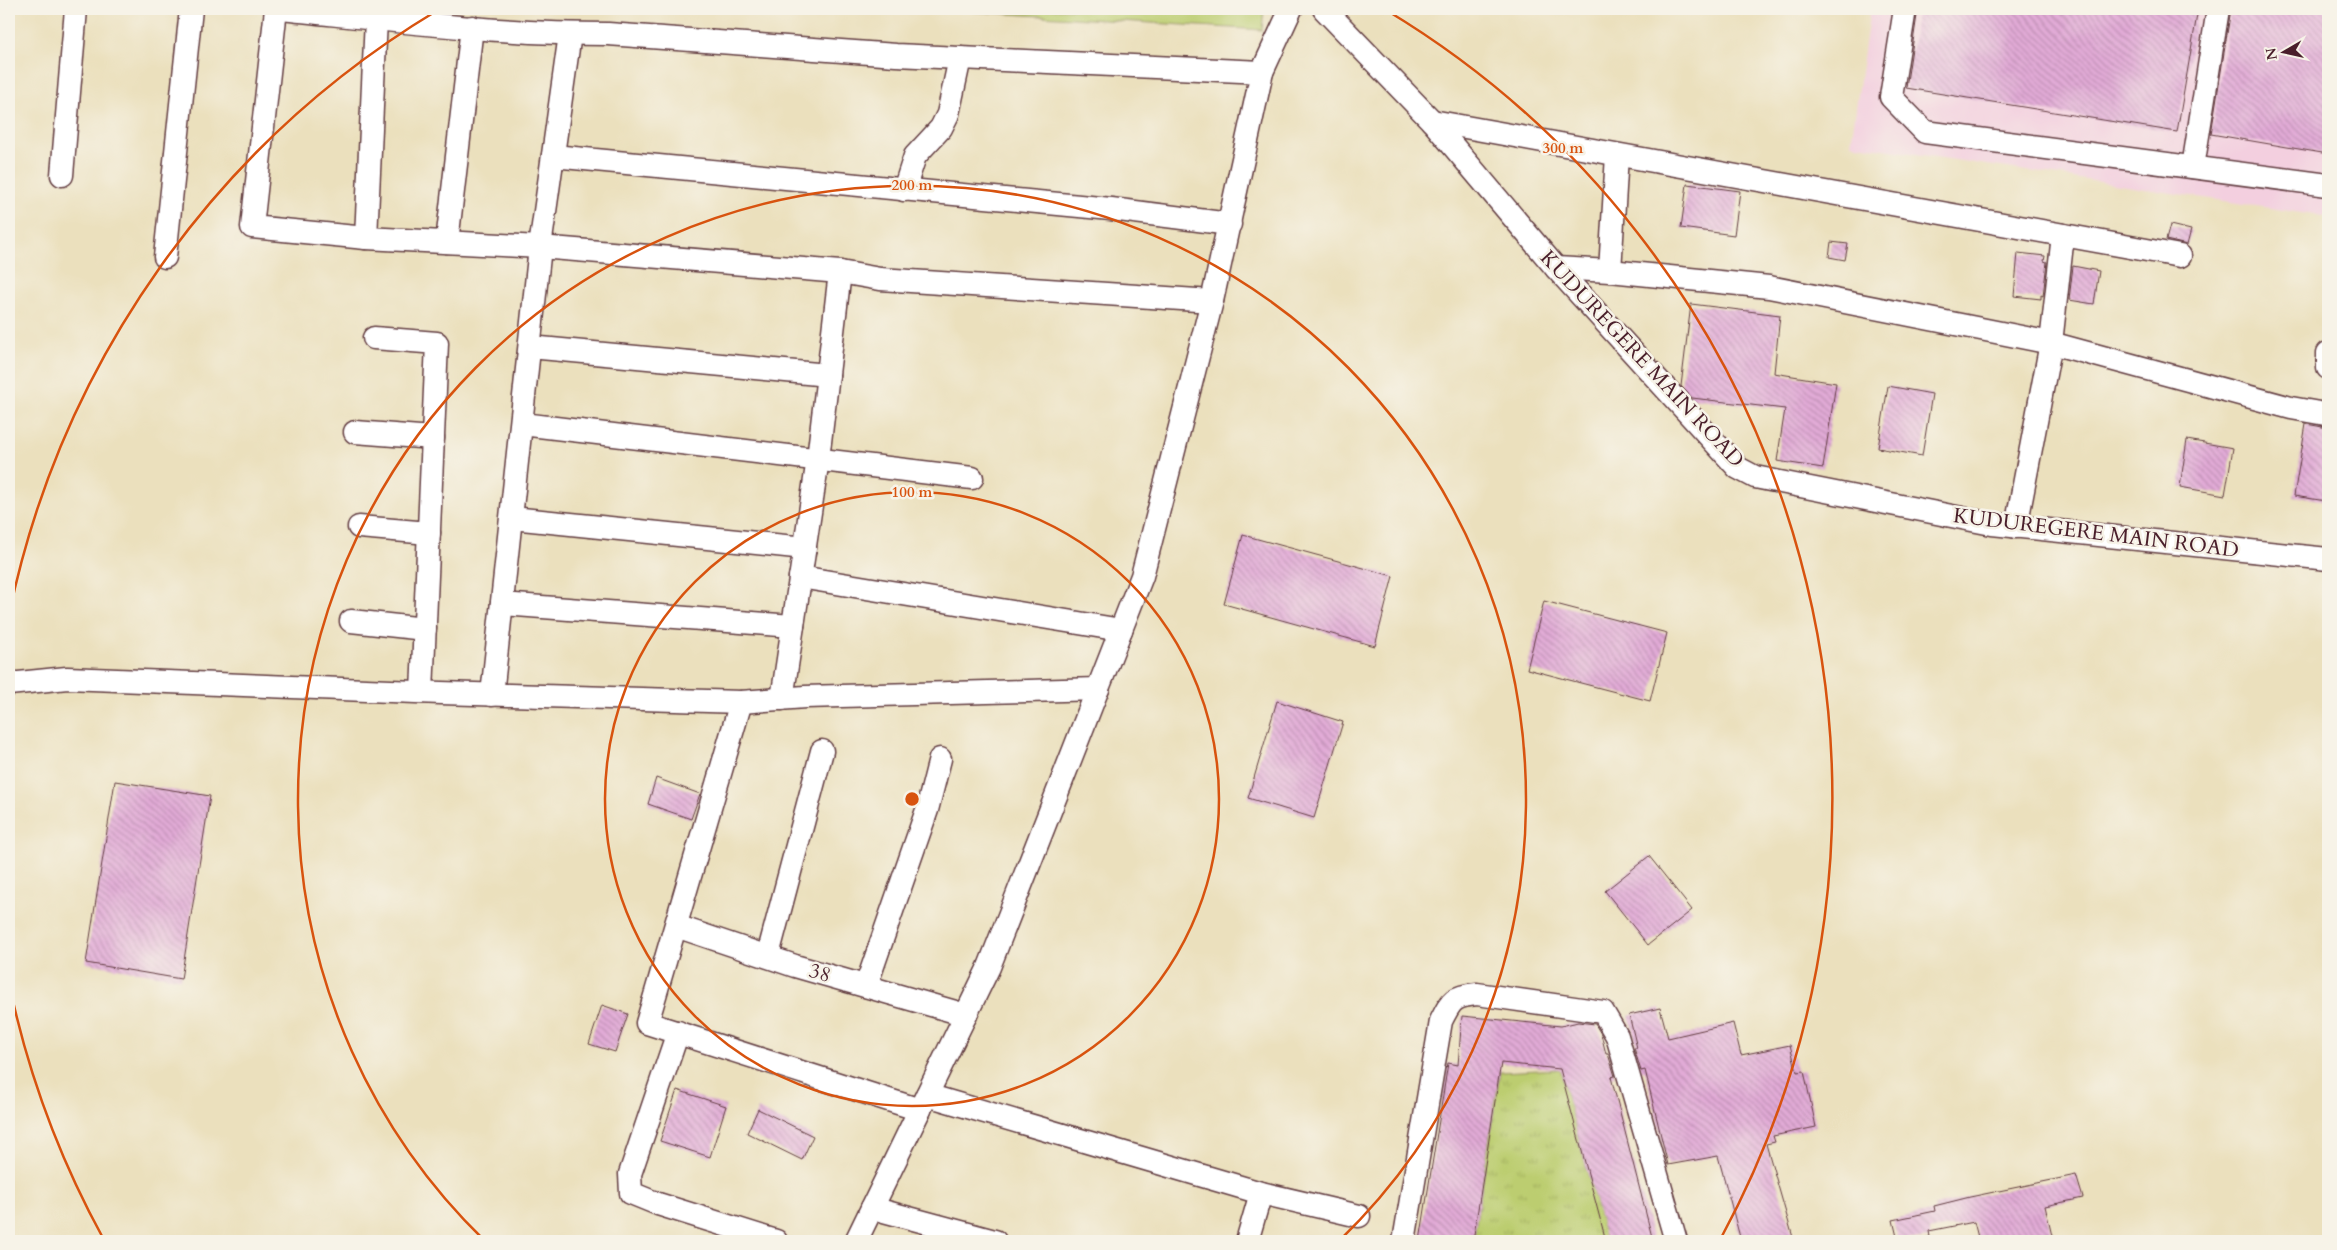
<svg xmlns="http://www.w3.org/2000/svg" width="2337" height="1250" viewBox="0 0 2337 1250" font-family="Cardo,serif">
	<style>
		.built { fill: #f3cfdf }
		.green { fill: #bccd6f; stroke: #83764d }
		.park { fill: url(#park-tufts); stroke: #83764d }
		.building { fill: url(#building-back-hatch) }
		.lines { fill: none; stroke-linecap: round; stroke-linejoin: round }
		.minor-casing { stroke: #623c41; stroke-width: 25 }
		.minor { stroke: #fff; stroke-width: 22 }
		.ring { fill: none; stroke: #d8530f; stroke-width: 2.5 }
		.labels { text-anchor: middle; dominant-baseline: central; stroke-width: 5; stroke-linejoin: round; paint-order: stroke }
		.street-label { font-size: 21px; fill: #4a1f2b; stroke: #f7f3e8 }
		.centre { fill: #d8530f; stroke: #f7f3e8; stroke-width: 2.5 }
		.ring-label { font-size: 15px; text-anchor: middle; font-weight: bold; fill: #d8530f; stroke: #f7f3e8; stroke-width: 5; stroke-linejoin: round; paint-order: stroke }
	</style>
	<defs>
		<pattern id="park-tufts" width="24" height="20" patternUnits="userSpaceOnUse" patternTransform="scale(1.25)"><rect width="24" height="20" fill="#bccd6f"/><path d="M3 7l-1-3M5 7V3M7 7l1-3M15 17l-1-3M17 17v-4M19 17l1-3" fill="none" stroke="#a3b060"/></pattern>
		<pattern id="building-back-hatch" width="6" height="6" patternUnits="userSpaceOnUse" patternTransform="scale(1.25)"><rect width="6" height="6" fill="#e2abd7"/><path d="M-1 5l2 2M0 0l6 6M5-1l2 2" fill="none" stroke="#b98baf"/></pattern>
	</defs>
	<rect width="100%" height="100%" fill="#f7f3e8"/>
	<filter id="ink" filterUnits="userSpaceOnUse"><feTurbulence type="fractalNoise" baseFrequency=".02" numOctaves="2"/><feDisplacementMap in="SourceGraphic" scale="10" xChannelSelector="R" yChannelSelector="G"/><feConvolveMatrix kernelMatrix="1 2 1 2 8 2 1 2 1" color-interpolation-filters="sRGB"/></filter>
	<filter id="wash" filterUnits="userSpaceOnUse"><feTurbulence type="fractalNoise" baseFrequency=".0096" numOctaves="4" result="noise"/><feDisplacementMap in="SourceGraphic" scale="20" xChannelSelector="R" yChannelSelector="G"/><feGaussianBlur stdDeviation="1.12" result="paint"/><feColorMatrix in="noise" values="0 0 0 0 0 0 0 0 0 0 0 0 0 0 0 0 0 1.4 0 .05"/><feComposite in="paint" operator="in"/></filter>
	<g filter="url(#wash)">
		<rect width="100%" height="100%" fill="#ebe0bd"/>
		<polygon class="built" points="1870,9 2328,9 2328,217 1851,144"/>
		<polygon class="green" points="931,9 1264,9 1262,30"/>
		<polygon class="park" points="1560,1069 1606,1241 1473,1241 1500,1072"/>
		<g id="blocks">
			<g class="building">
				<polygon points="1918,9 2198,9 2177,132 1906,88"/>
				<polygon points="2231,9 2328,9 2328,154 2211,134"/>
				<polygon points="1687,184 1740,191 1734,235 1681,228"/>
				<polygon points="2170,225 2191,230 2187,245 2166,240"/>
				<polygon points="1831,242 1848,244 1845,260 1829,257"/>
				<polygon points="2018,253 2045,256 2044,261 2047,262 2043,296 2041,295 2041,299 2014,296"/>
				<polygon points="2073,266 2099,271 2094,304 2069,300"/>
				<polygon points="1691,304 1780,315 1774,373 1836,383 1823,468 1777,461 1785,409 1692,398 1681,386"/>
				<polygon points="1888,386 1932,394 1922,456 1878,448"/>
				<polygon points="2306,424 2328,428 2328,488 2326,501 2294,496"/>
				<polygon points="2187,440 2233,448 2225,495 2180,487"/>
				<polygon points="1243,535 1393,576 1375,646 1224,604"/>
				<polygon points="1544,601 1667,633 1650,701 1527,669"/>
				<polygon points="1277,701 1343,722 1314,818 1248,798"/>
				<polygon points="656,778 700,794 691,819 648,804"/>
				<polygon points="115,781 210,796 181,979 86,963"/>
				<polygon points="1649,856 1692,910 1648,945 1605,891"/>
				<polygon points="602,1005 628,1014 615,1052 589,1044"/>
				<polygon points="1660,1008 1668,1038 1733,1023 1741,1055 1790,1045 1797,1072 1804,1071 1816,1127 1773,1136 1775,1142 1766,1144 1794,1241 1741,1241 1718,1156 1668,1165 1645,1070 1641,1071 1634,1048 1637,1048 1629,1015"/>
				<polygon points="1462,1016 1561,1026 1578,1022 1595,1024 1601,1034 1606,1054 1608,1054 1615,1076 1611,1077 1653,1241 1606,1241 1560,1069 1501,1063 1473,1241 1420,1241 1448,1063 1458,1065"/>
				<polygon points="677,1090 726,1106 710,1157 660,1141"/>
				<polygon points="758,1109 813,1136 802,1160 747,1133"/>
				<polygon points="2076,1175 2083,1198 2045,1206 2052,1236 2024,1241 1979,1241 1974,1222 1929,1231 1930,1237 1898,1241 1893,1220 1935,1211 1934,1206 1970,1197"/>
			</g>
		</g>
	</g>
	<g filter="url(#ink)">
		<use href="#blocks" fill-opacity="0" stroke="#623c41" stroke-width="1"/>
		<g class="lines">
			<defs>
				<g id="minor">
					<polyline points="276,9 252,227 366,238 540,247 840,272 880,279 1212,301"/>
					<path d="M281 9C389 20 499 34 608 34L896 55 1262 72"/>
					<polyline points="1324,9 1432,121 1556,268 1738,468 1755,477 1992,524 2328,559"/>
					<polyline points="1905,9 1891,97 1925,132 2328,185"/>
					<polyline points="1432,121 2180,256"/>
					<polyline points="553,156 1111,209 1230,224"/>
					<polyline points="2193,167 2218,9"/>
					<polyline points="62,175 76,9"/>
					<polyline points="904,190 915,156 941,128 948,114 960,58"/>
					<polyline points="366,238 376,19"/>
					<polyline points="447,242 472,27"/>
					<polyline points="165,257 191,9"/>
					<polyline points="1556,268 1610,271 1769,287 2051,343 2291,408 2325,414 2328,412"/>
					<polyline points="1610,271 1617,155"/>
					<polyline points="374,338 437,343 422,692"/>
					<polyline points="530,347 828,375"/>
					<polyline points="2328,353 2328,368"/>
					<polyline points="522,424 972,478"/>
					<polyline points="355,432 433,438"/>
					<polyline points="512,518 805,548"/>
					<polyline points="359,527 429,533"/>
					<polyline points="2016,527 2051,343 2063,235"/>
					<polyline points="800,577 1121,630"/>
					<polyline points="502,604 793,626"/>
					<polyline points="351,621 425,629"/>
					<polyline points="9,684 67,678 441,693 741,702 805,697 1098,689"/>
					<polyline points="492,695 540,247 570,34"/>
					<polyline points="782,699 818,459 840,272"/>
					<polyline points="741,702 647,1023 920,1110"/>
					<polyline points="676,926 795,966 966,1015"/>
					<polyline points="768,955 822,751"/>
					<polyline points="866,986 927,810 940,759"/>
					<polyline points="678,1032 630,1174 631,1193 658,1204 776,1241"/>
					<polyline points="927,1095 1261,1193 1359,1216"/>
					<polyline points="872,1208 995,1241"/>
					<polyline points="856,1241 989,967 1142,576 1212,301 1262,72 1291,9"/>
					<polyline points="1247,1241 1261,1193"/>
					<path d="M1404 1241 1441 1021C1451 1001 1453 996 1477 994L1603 1012 1617 1036 1676 1241"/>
				</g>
			</defs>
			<use href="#minor" class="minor-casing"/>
			<use href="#minor" class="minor"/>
		</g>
	</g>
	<g class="ring">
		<circle cx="912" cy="799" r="307"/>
		<path d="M485 1241A614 614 0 1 1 1339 1241"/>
		<path d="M103 1238A921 921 0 0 1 9 983M9 615A921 921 0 0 1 438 10M1386 10A921 921 0 0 1 1721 1238"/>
	</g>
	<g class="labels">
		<g class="street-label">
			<text transform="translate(1642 359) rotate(47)">KUDUREGERE MAIN ROAD</text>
			<text transform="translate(2096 533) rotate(7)">KUDUREGERE MAIN ROAD</text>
			<text transform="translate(820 973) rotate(16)">38</text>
		</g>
	</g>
	<circle cx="912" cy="799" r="8" class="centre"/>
	<g class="ring-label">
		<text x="1563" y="153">300 m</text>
		<text x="912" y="190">200 m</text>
		<text x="912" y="497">100 m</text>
	</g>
	<rect width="2337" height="1250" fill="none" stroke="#f7f3e8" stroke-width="30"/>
	<g transform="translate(2284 52) rotate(261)" stroke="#f7f3e8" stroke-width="4" paint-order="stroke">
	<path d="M0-4L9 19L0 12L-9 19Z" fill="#4a1f2b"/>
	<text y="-8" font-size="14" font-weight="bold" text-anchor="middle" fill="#4a1f2b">N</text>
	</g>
</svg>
